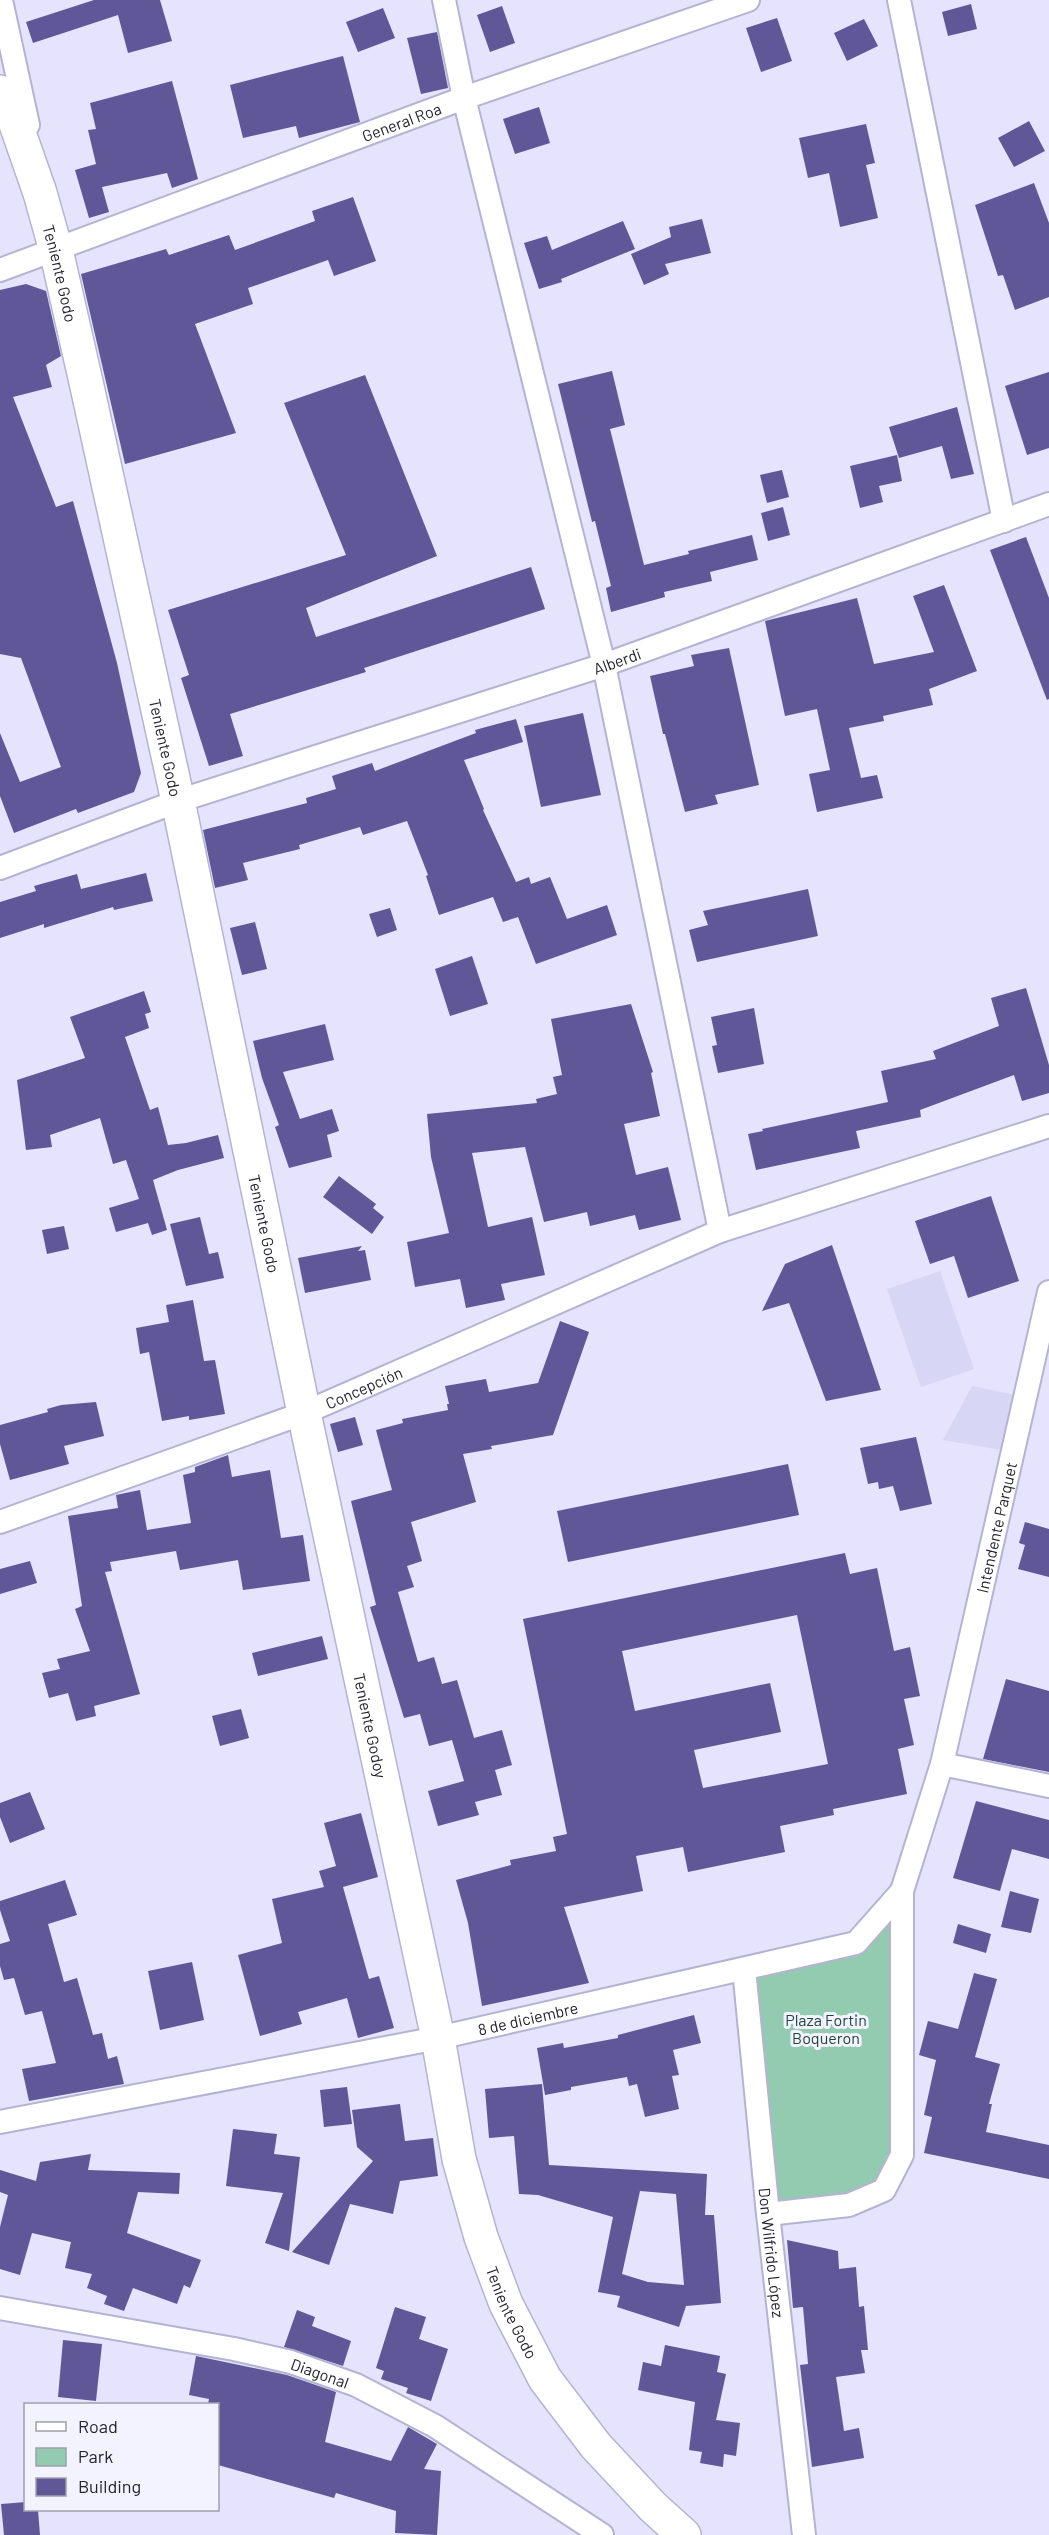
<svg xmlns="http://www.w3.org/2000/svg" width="1049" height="2535" viewBox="0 0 1049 2535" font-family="Barlow,sans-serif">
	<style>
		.built { fill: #d8d6f5 }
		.green { fill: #93cbb1 }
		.building { fill: #605798; fill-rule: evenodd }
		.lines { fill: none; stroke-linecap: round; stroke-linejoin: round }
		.street-casing { stroke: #b6b3d2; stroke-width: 26 }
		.primary-casing { stroke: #b6b3d2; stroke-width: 36 }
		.street { stroke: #fff; stroke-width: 22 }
		.primary { stroke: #fff; stroke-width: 33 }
		.labels { text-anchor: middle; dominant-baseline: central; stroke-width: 6; stroke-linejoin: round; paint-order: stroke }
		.street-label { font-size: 16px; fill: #24232f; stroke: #f3f2ff }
		.park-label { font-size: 16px; fill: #1f4635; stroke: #f3f2ff }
	</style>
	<rect width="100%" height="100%" fill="#e5e3fd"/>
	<g class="built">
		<polygon points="940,1271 974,1369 921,1387 887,1289"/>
		<polygon points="972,1386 1025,1397 1001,1450 943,1440"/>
	</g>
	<polygon class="green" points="902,1891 902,2155 884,2190 768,2214 744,1969 856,1943"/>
	<g class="building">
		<polygon points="94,0 160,0 172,41 128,53 118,15 33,43 26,22"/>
		<polygon points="971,4 977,29 948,36 942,12"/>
		<polygon points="502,6 515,43 490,52 477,15"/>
		<polygon points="383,8 395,38 358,52 346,22"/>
		<polygon points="777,18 792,61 761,72 746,28"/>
		<polygon points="864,19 878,46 847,61 834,33"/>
		<polygon points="437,32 448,88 421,94 407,38"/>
		<polygon points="343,56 360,122 299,138 296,126 243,138 230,85"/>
		<polygon points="172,81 198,179 172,188 167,173 102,187 109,212 89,218 75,170 96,164 88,130 96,129 90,103"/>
		<polygon points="539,107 550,143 515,154 503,119"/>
		<polygon points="1029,121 1045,151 1014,167 998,138"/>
		<polygon points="866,124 875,163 866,165 878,218 840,227 829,173 808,178 799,138"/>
		<polygon points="1034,183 1049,223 1049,297 1015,310 1003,275 998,276 975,205"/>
		<polygon points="353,197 376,261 334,276 328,260 248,288 253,304 195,324 236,433 125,464 81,274 166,249 169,255 229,235 235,250 315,221 312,211"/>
		<polygon points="702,219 711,253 665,264 669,274 644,285 631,254 671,237 669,227"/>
		<polygon points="623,221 635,249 561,279 562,282 539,289 524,243 547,236 552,250"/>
		<polygon points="26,284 46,291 61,356 46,365 52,387 13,397 56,507 73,501 117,663 141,773 134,792 78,813 76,809 14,833 0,796 0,733 20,782 61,767 21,658 0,654 0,290"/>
		<polygon points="612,371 625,425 610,429 644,565 689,554 688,551 752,535 758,560 710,572 712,581 664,592 665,597 611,612 606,588 611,586 595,521 592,522 558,384"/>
		<polygon points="1049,372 1049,448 1027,455 1005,386"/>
		<polygon points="365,375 437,556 306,608 316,637 531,567 545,609 364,668 366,672 230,714 243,756 209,766 181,678 189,675 168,610 346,555 284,403"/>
		<polygon points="957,407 974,474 951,479 942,446 899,458 889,427"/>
		<polygon points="897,455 902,481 879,486 883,502 860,508 850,466"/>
		<polygon points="782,470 789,497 767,503 760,475"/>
		<polygon points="783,507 790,535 768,541 761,513"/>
		<polygon points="1026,537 1049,598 1049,699 1047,700 990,550"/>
		<polygon points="944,585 977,671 929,689 933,705 883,716 884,721 849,728 861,778 877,775 883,798 817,812 809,774 830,770 817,709 785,716 765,621 857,598 874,664 934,652 913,596"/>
		<polygon points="729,648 759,785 715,795 718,804 685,812 665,734 663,734 650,676 694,666 691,655"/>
		<polygon points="583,713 601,795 541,807 524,726"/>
		<polygon points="516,719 523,742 464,760 484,809 483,810 516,882 529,877 531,884 550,877 567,919 607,905 617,935 536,964 518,917 503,922 493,897 439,915 426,876 428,875 407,821 363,835 360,827 299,845 300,849 243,863 248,880 215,888 203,830 307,803 306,798 336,789 332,776 372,763 375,771 476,733 475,730"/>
		<polygon points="146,873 153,901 114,910 113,907 44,928 44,924 0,938 0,902 36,891 34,886 77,874 81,889"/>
		<polygon points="808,889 818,936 697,962 689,930 708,925 703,911"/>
		<polygon points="390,908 397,930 377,937 369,914"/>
		<polygon points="255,922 267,969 242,975 230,928"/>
		<polygon points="472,956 488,1004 450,1016 435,969"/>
		<polygon points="1026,988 1049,1065 1049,1093 1022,1101 1014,1075 920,1110 921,1117 856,1131 860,1148 756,1170 748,1134 763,1131 762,1129 888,1102 881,1071 936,1059 933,1051 999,1026 991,998"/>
		<polygon points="144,991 151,1012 145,1014 149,1028 125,1037 150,1110 158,1107 168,1145 186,1143 218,1135 224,1158 178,1170 153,1180 167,1230 152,1235 148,1223 116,1232 109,1208 139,1199 126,1160 113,1164 100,1118 50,1135 52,1147 26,1150 17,1080 85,1058 70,1017"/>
		<polygon points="631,1004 653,1072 651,1073 660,1116 624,1124 636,1175 668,1167 681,1220 639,1230 635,1215 590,1226 587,1212 544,1222 525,1147 472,1153 488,1227 532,1217 545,1275 501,1284 505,1300 466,1308 460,1279 415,1287 407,1242 449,1233 431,1157 427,1114 537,1103 536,1099 557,1094 553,1077 562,1075 551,1019"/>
		<polygon points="754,1008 764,1064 718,1073 712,1046 717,1045 711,1017"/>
		<polygon points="325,1024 334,1060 283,1072 300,1119 332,1109 339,1131 327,1135 332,1157 289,1168 275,1127 279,1125 262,1078 253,1041"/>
		<polygon points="339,1176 376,1204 373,1208 384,1217 372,1234 323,1197"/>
		<polygon points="991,1196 1019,1281 968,1298 954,1256 930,1264 915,1221"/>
		<polygon points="200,1217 209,1254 218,1252 224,1278 186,1286 170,1224"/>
		<polygon points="64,1226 69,1249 47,1254 42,1230"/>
		<polygon points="832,1245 881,1390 826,1401 789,1303 762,1311 785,1264"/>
		<polygon points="362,1246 358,1251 365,1250 371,1280 305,1293 298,1258"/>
		<polygon points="193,1300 204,1361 215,1360 225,1414 189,1420 189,1416 162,1421 149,1352 140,1354 136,1328 169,1322 166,1305"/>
		<polygon points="560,1321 589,1332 553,1435 491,1446 492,1449 463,1454 476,1502 411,1522 422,1561 407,1566 414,1587 398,1592 418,1662 434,1657 442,1684 457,1680 474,1738 502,1730 512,1765 495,1770 502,1795 475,1802 479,1815 438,1826 428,1791 464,1781 452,1740 429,1746 420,1714 404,1718 370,1607 376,1605 351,1501 392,1490 376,1430 403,1423 402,1419 448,1410 447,1404 449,1404 445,1386 486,1379 489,1392 538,1383"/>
		<polygon points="96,1402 104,1436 64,1446 69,1464 10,1480 0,1444 0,1425 48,1412 47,1409 61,1405"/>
		<polygon points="355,1417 363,1445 338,1452 330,1424"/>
		<polygon points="916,1437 932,1504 900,1511 893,1486 879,1489 878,1482 868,1484 860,1448"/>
		<polygon points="228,1455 232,1477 270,1470 281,1538 303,1535 310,1581 243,1590 238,1560 180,1570 176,1551 110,1562 112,1571 105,1572 140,1694 94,1706 96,1716 76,1721 68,1693 49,1698 42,1673 60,1669 57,1659 90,1651 75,1609 82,1606 68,1516 118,1508 116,1495 140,1490 147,1530 191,1523 183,1475 195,1472 195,1467"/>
		<polygon points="788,1464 799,1515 568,1562 557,1511"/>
		<polygon points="1025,1522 1049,1529 1049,1577 1018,1569 1025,1545 1019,1543"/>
		<path d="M845 1553 850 1574 877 1568 894 1651 910 1647 920 1696 904 1699 914 1745 898 1749 907 1794 833 1809 834 1815 780 1826 785 1852 688 1872 683 1847 636 1856 643 1891 564 1907 589 1983 482 2006 468 1923 456 1880 511 1865 510 1860 556 1851 553 1837 567 1834 523 1619ZM797 1615 828 1764 703 1788 694 1750 781 1732 770 1683 635 1711 622 1651Z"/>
		<polygon points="30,1561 37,1583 0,1594 0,1569"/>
		<polygon points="322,1636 328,1659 258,1676 252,1653"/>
		<polygon points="1006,1679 1049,1691 1049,1772 983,1759"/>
		<polygon points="241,1709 249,1738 220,1746 212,1716"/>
		<polygon points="30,1792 45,1829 10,1843 0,1817 0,1803"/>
		<polygon points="976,1801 1049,1820 1049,1859 1012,1849 1000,1891 953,1878"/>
		<polygon points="361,1813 378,1877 343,1887 369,1979 379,1976 394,2028 358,2038 347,1998 298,2012 302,2024 260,2036 238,1955 282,1943 272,1899 324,1887 319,1871 336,1866 324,1823"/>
		<polygon points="65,1880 77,1915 48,1924 64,1982 77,1978 93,2035 102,2033 108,2059 117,2056 124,2084 29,2101 22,2069 56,2063 42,2011 25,2015 14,1978 4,1980 0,1966 0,1944 10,1941 0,1910 0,1901"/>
		<polygon points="1010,1891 1039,1899 1031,1933 1001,1927"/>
		<polygon points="958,1924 991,1934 986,1953 953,1943"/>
		<polygon points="192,1962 204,2020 160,2030 148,1971"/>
		<polygon points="974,1973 997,1979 975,2057 1000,2064 989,2104 992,2104 986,2132 1049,2145 1049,2179 924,2153 932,2117 924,2115 936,2060 919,2055 928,2021 958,2029"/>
		<polygon points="694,2015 701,2043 673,2050 679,2075 672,2076 679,2109 645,2117 637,2084 629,2086 627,2077 571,2087 571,2090 545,2095 537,2048 563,2043 564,2048 618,2038 618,2035"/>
		<path d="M542 2084 549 2165 707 2174 705 2215H714L721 2303 686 2306 679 2327 617 2307 620 2296 598 2292 613 2217 538 2195 519 2194 514 2136 489 2138 485 2089ZM640 2191 676 2194 684 2285 648 2282 622 2274Z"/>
		<polygon points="347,2087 352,2124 324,2127 320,2090"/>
		<polygon points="400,2104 405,2141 433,2138 438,2176 400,2181 393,2214 350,2204 329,2265 292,2252 373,2161 357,2147 352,2110"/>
		<polygon points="233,2129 277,2134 274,2154 300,2157 289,2251 265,2243 283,2193 226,2186"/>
		<polygon points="91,2154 88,2170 180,2173 179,2194 138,2192 127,2233 201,2260 190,2288 184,2285 177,2304 133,2288 124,2311 104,2304 107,2296 87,2288 92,2274 65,2268 71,2242 32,2233 20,2275 0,2269 0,2227 8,2195 0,2192 0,2170 36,2181 40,2162"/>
		<polygon points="787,2240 838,2251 839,2269 856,2267 859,2307 864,2306 868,2350 861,2350 865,2373 836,2377 844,2431 859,2428 864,2458 812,2467 800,2365 808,2364 803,2307 793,2308"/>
		<polygon points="395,2307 426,2317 419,2339 448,2349 431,2401 406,2393 408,2388 381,2379 384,2371 376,2368"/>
		<polygon points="297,2310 315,2317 312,2326 351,2341 343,2366 284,2347"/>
		<polygon points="63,2340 102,2344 96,2401 58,2397"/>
		<polygon points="665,2345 720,2356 717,2372 726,2374 716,2420 740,2423 736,2456 724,2454 723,2467 700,2463 702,2452 689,2450 695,2402 638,2390 643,2362 661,2366"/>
		<polygon points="196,2356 287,2375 336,2392 325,2442 391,2461 408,2427 437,2444 424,2469 441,2471 437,2535 395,2533 396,2511 336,2493 334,2498 218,2465 218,2404 208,2404 209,2399 189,2395"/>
		<polygon points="26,2502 26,2510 38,2510 40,2535 4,2535 1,2504"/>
	</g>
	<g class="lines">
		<defs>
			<g id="street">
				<polyline points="1,0 28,125"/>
				<polyline points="444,0 464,98 604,665 720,1231"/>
				<polyline points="899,0 1004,521"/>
				<path id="s1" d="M0 270 464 98 748 0"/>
				<path id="s2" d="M0 868 178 801 604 665 1049 504"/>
				<path id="s3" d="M0 1522 304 1413 720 1231 1049 1126"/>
				<polyline points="942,1764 1049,1786"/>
				<path id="s4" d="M744 1969 768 2214 804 2535"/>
				<path id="s5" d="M0 2122 438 2038 856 1943 902 1891 942 1764 1049 1292"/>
				<polyline points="768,2214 849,2205 884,2190 902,2155 902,1891"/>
				<path id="s6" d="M0 2308 234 2349 291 2362 356 2385 435 2426 602 2535"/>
			</g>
			<g id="primary">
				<path id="s7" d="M0 92 11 110 40 193 56 250 86 382 178 801 304 1413 438 2038 459 2159 481 2237 506 2304 545 2379 596 2446 653 2507 684 2535"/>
			</g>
		</defs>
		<use href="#street" class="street-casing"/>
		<use href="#primary" class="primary-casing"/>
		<use href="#street" class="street"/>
		<use href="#primary" class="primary"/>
	</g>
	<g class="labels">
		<g class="street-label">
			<text stroke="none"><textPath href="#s1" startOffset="428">General Roa</textPath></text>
			<text stroke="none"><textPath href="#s7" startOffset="192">Teniente Godo</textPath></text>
			<text stroke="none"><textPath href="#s2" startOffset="651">Alberdi</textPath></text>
			<text stroke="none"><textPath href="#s7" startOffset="678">Teniente Godo</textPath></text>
			<text stroke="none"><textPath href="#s7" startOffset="1164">Teniente Godo</textPath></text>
			<text stroke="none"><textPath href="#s3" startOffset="388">Concepción</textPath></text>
			<text stroke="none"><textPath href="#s5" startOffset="1320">Intendente Parquet</textPath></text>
			<text stroke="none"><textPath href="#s7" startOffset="1677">Teniente Godoy</textPath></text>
			<text stroke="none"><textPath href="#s5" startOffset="538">8 de diciembre</textPath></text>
			<text stroke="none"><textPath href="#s4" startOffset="285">Don Wilfrido López</textPath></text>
			<text stroke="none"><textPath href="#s7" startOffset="2282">Teniente Godo</textPath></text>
			<text stroke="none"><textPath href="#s6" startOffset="327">Diagonal</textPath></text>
		</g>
		<g class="park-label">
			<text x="826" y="2019">Plaza Fortin<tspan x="826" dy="18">Boqueron</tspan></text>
		</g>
	</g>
	<rect x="24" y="2403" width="195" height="108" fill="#f3f2ff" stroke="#a09fac" stroke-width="1.5"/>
	<rect x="36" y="2422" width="30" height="9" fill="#ffffff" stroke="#a09fac" stroke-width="1.5"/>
	<text x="78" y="2433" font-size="18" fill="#24232f">Road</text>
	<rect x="36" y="2448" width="30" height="18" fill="#93cbb1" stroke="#a09fac" stroke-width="1.5"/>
	<text x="78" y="2463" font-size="18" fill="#24232f">Park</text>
	<rect x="36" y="2478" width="30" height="18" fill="#605798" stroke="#a09fac" stroke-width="1.5"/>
	<text x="78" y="2493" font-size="18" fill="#24232f">Building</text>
</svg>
